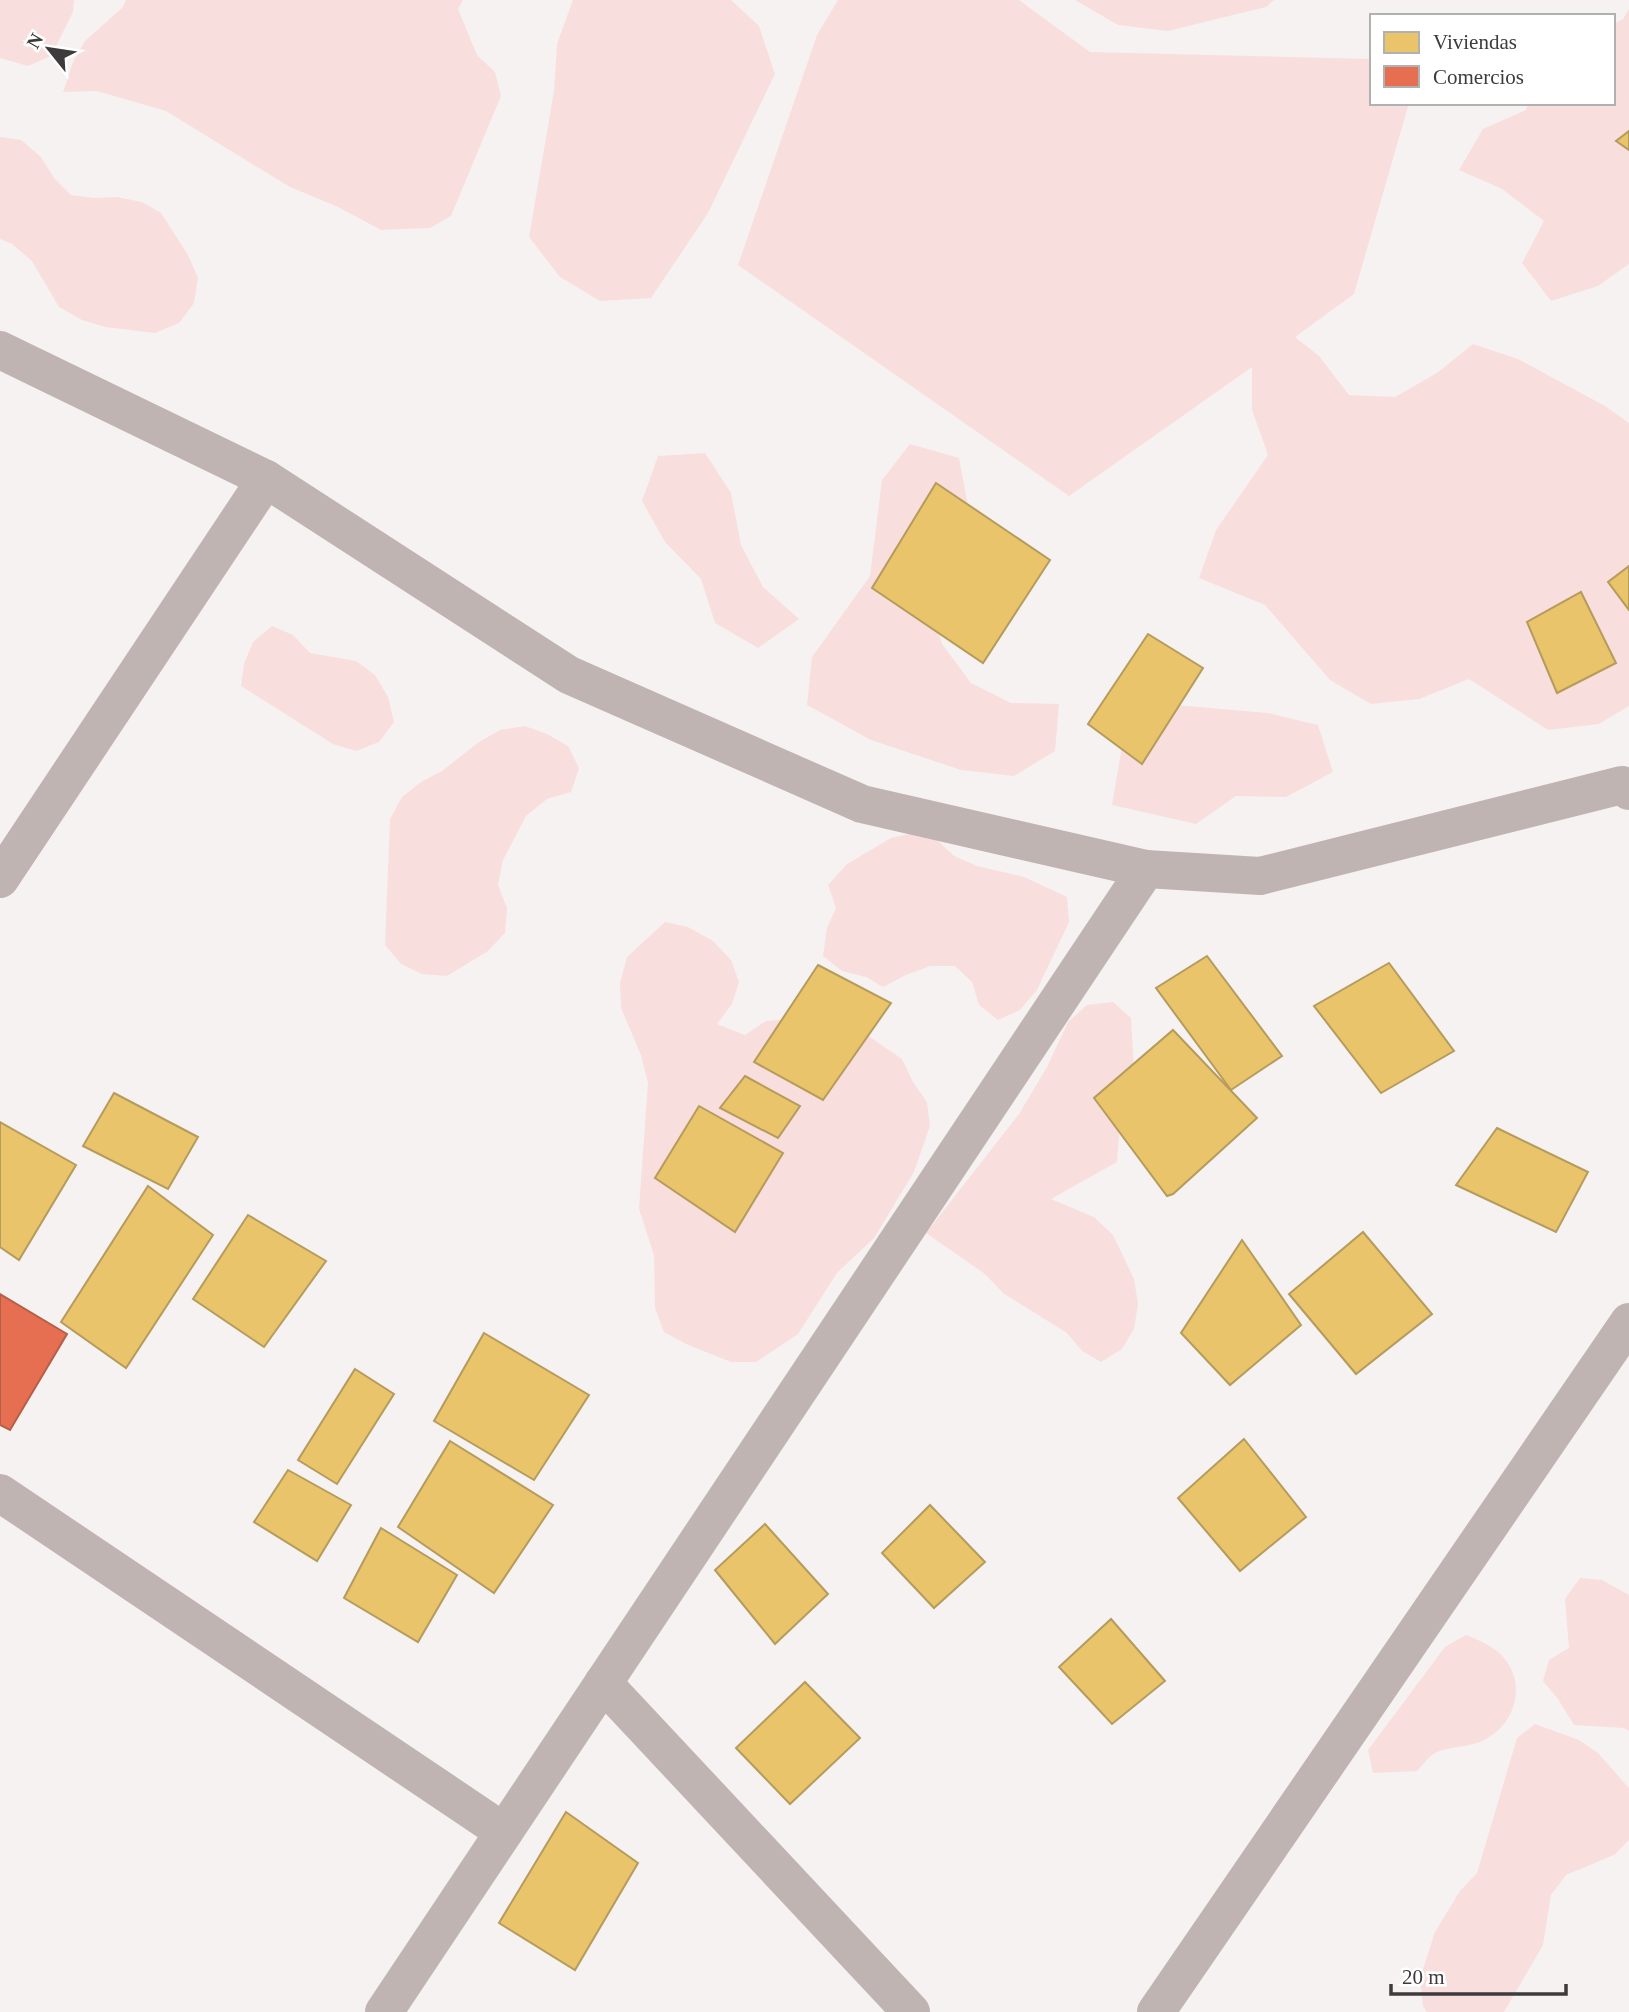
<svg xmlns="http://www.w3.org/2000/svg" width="1629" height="2012" viewBox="0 0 1629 2012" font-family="'Times New Roman',serif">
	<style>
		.green { fill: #f8dfdd }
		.homes { fill: #e9c46a; stroke: #b59b5c; stroke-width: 2 }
		.shops { fill: #e76f51; stroke: #b45f4a; stroke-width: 2 }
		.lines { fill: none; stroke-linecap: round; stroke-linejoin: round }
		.minor { stroke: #c0b4b3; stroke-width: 38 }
	</style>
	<rect width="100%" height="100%" fill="#f6f2f2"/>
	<g class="green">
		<polygon points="0,0 74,0 73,12 51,56 28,66 0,58"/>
		<polygon points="126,0 463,0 458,9 477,55 495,72 501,96 451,216 430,228 381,230 338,207 290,187 166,111 97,91 63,92 73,62 85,41 123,7"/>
		<polygon points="573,0 731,0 759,26 775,74 708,213 651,298 600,301 560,277 529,237 554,91 557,44"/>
		<polygon points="838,0 1019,0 1090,52 1372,59 1372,103 1409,103 1354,294 1295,337 1319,356 1349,395 1395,397 1437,373 1473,344 1518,359 1605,406 1629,423 1629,706 1599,724 1548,730 1469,679 1419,699 1371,704 1330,680 1265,605 1199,578 1216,530 1268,455 1252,410 1252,367 1069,496 738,265 817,35"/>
		<polygon points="1075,0 1274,0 1266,7 1168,31 1118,25"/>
		<polygon points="1629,9 1629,264 1598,286 1551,301 1522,263 1544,221 1502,189 1459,170 1483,129 1526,110 1528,103 1613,103 1613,24 1623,19"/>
		<polygon points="0,137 21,140 41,157 54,178 71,195 94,198 117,197 142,202 161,213 188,255 198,278 194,303 179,323 155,333 105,327 82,320 59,307 32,261 12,244 0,239"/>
		<polygon points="910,444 959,458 969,511 928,598 942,644 971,683 1011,703 1059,704 1055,751 1014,776 961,770 871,740 807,705 812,657 870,576 882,480"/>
		<polygon points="705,453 731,493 741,545 763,587 799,619 758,648 715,623 701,579 665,542 642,501 658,456"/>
		<polygon points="272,626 293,635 310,653 356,661 375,675 388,697 394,722 379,742 356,751 333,744 241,686 244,664 253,642"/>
		<polygon points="1175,705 1268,713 1318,725 1333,772 1286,797 1236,796 1196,824 1112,805 1128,711"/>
		<polygon points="525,726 547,734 568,746 579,768 571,792 547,799 526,816 503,860 498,885 507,908 505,933 488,951 447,976 422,974 401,964 385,945 390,819 402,797 421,782 442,771 479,742 500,730"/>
		<polygon points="913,833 937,840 954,856 977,866 1024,877 1067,897 1069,922 1037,990 1020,1010 998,1020 979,1005 972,982 955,966 930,966 906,975 883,987 866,977 842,971 823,956 827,928 836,908 828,885 847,864 891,838"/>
		<polygon points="665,922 688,927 713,941 731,960 739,982 732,1004 717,1024 745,1035 766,1021 790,1019 864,1033 902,1059 913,1082 927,1102 930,1126 914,1172 874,1238 837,1273 798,1334 756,1362 731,1362 686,1344 664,1332 655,1308 654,1255 639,1209 648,1083 641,1055 621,1008 620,983 627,957"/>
		<polygon points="1113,1002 1131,1018 1134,1068 1121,1112 1117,1162 1051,1199 1094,1217 1113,1235 1134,1279 1138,1304 1134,1329 1122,1349 1101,1362 1082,1351 1067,1333 1003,1293 985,1274 926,1233 1019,1114 1047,1067 1068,1022 1087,1005"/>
		<polygon points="1580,1578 1602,1580 1629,1595 1629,1731 1624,1728 1574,1725 1558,1699 1543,1681 1549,1660 1569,1648 1565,1599"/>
		<path d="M1466 1635C1481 1641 1498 1648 1507 1662 1526 1689 1513 1726 1484 1740 1470 1748 1444 1746 1432 1755 1426 1760 1422 1766 1417 1771L1373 1773 1368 1750 1445 1647Z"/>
		<polygon points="1535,1724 1579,1740 1598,1753 1629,1788 1629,1840 1614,1855 1566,1875 1551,1895 1543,1945 1504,2012 1427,2012 1423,2006 1420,1978 1435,1932 1460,1891 1477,1873 1517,1738"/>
	</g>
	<g class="homes">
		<polygon points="1629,131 1629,150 1616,141"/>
		<polygon points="936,483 1050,560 983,663 872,588"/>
		<polygon points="1629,566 1629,610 1608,582"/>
		<polygon points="1581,592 1616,663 1557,693 1527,622"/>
		<polygon points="1148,634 1203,668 1142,764 1088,724"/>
		<polygon points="1207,956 1282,1056 1231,1090 1156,988"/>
		<polygon points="1389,963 1454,1051 1381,1093 1314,1006"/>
		<polygon points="818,965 891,1003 823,1100 754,1062"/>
		<polygon points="1173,1030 1257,1118 1173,1194 1167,1196 1094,1098"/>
		<polygon points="745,1076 800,1106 778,1138 720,1108"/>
		<polygon points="114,1093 198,1137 168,1189 83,1146"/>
		<polygon points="699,1106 783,1153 735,1232 655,1178"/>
		<polygon points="0,1122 76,1165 19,1260 0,1247"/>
		<polygon points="1497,1128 1588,1172 1556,1232 1456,1185"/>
		<polygon points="148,1186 213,1235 126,1368 61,1322"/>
		<polygon points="248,1215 326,1261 264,1347 193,1299"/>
		<polygon points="1363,1232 1432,1314 1356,1374 1289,1294"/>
		<polygon points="1242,1240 1301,1325 1230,1385 1181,1333"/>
		<polygon points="484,1333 589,1395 534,1480 434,1421"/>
		<polygon points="355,1369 394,1394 337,1484 298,1460"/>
		<polygon points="1244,1439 1306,1517 1240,1571 1178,1498"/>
		<polygon points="450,1441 553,1505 494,1593 398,1527"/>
		<polygon points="288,1470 351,1505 317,1561 254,1522"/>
		<polygon points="930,1505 985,1562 934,1608 882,1553"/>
		<polygon points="765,1524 828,1594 775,1644 715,1570"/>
		<polygon points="381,1528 457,1575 418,1642 344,1598"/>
		<polygon points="1111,1619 1165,1681 1112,1724 1059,1667"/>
		<polygon points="805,1682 860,1738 790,1804 736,1748"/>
		<polygon points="566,1812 638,1863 575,1970 499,1923"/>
	</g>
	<polygon class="shops" points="0,1294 67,1334 10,1430 0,1425"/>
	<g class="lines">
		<g class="minor">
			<polyline points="0,350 266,479 569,675 862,804 1146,869 1260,876 1622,785 1629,791"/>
			<polyline points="0,879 266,479"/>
			<polyline points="0,1493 504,1832"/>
			<polyline points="603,1683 911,2012"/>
			<polyline points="384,2012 1146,869"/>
			<polyline points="1156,2012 1629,1322"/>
		</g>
	</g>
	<rect x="1370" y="14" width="245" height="91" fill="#ffffff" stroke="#b1b1b1" stroke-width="2"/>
	<rect x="1384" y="32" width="35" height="21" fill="#e9c46a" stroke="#b1b1b1" stroke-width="2"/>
	<text x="1433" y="49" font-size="21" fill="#3d3b3b">Viviendas</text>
	<rect x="1384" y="66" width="35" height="21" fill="#e76f51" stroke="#b1b1b1" stroke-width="2"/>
	<text x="1433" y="84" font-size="21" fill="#3d3b3b">Comercios</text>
	<g transform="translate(49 49) rotate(300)" stroke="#ffffff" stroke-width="5" paint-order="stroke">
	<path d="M0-5L12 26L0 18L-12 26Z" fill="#3d3b3b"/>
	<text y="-10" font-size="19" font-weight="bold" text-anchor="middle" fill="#3d3b3b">N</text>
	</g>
	<path d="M1391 1984v10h175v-10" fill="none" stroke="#3d3b3b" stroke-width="3.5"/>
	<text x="1402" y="1984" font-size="21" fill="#3d3b3b" stroke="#ffffff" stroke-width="5" paint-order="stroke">20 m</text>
</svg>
